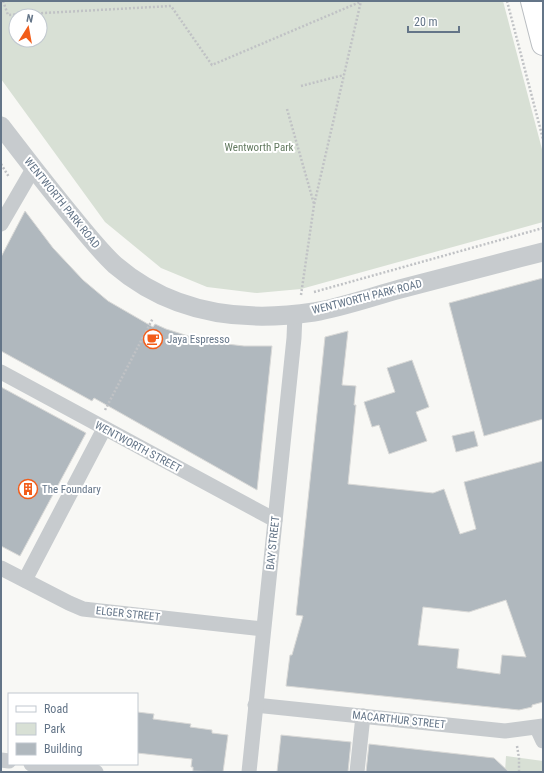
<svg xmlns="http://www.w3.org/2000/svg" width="544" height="773" viewBox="0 0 544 773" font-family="'Roboto Condensed',sans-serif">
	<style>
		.green { fill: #d8e0d5; fill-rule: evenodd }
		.building { fill: #b0b8be; stroke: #d9d9d7; fill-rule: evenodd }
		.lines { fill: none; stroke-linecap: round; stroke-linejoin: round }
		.primary-casing { stroke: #babec2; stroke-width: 24 }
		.path { stroke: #c0c2c5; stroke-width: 2.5; stroke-dasharray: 2 2; stroke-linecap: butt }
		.minor { stroke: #c7cbce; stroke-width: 15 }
		.tertiary { stroke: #c7cbce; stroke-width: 19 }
		.primary { stroke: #fff; stroke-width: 22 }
		.labels { text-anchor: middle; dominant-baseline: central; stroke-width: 4; stroke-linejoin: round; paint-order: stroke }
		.park-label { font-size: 11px; fill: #637a60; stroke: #fff }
		.street-label { font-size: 11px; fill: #647588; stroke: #fff }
		.poi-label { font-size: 11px; fill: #647588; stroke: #fff; text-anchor: start }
	</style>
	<rect width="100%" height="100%" fill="#f8f8f5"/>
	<g class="green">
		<path d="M1 1H503L543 153V222L301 289 257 293 207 287 161 268 105 222 1 79ZM16 16H40V40H16Z"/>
		<polygon points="506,756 543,761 543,772 505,772"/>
	</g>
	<g class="building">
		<polygon points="25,211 53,248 83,280 108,301 153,327 155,324 166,329 185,335 218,343 244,346 272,346 257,490 94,398 92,401 1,351 1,257"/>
		<polygon points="543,278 543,419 484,436 449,303"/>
		<path d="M348 331 342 385 356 386 354 405H356L348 484 433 493 444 489 460 534 476 529 464 482 543 461V702L532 705V707L519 710 286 686 290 655H292L303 616 296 615 325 337ZM506 600 526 657 502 655 500 674 457 668 459 649 418 645 423 607 469 612Z"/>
		<polygon points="412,360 429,407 416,412 427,441 389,454 379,425 372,427 364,402 395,392 387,368"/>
		<polygon points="1,387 86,433 20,556 1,546"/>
		<polygon points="474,431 478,446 456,452 452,436"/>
		<polygon points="137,712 154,714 153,719 191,724 190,727 212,730 212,733 228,735 223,772 193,771 193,767 191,767 192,759 137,753"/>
		<polygon points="281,735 351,742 348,772 277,772"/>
		<polygon points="369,744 494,758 509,772 366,772"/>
	</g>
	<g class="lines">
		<defs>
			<polyline id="primary" points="532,1 543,44"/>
		</defs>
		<use href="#primary" class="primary-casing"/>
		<g class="path">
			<polyline points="3,1 8,15 171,6 212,65 360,2"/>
			<polyline points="507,1 543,139"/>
			<polyline points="301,86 344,75"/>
			<polyline points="287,109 314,204"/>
			<polyline points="1,164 9,177"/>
			<polyline points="314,292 543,228"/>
			<polyline points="301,295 314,205 361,1"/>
			<polyline points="105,410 153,318"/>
			<polyline points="517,746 519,758 519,772"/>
		</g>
		<g class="minor">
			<polyline points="1,224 33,169"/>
			<polyline points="1,372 275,520"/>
			<polyline points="1,568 69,603 83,609 263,629"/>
			<polyline points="25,580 104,429"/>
			<polyline points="255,705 505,731 543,726"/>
			<polyline points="537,728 543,741"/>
			<polyline points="1,760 9,761"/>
			<polyline points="31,764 96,772"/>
			<polyline points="249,772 294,338 295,314"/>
			<polyline points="357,772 363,716"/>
		</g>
		<path class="tertiary" d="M1 126C24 156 47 186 71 215 85 232 99 250 115 265 172 314 242 323 314 312 343 307 371 297 400 289 447 277 495 264 543 252"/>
		<use href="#primary" class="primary"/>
	</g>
	<defs>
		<symbol id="cafe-ring" viewBox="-11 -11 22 22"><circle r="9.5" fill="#fff" stroke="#f25d1a" stroke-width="1.5"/><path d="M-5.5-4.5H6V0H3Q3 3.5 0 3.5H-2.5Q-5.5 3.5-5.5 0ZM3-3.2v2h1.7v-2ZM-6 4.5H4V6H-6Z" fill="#f25d1a"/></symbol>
		<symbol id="building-ring" viewBox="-11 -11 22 22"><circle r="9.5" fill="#fff" stroke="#f25d1a" stroke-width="1.5"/><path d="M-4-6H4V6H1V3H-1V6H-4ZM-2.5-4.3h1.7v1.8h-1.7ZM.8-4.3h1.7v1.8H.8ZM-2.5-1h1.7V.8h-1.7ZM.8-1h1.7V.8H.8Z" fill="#f25d1a"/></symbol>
	</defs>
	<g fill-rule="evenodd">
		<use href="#cafe-ring" x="142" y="328" width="22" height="22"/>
		<use href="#building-ring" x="17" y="478" width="22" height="22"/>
	</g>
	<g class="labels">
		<g class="park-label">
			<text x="259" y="147">Wentworth Park</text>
		</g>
		<g class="street-label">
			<text transform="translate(62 203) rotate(51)">WENTWORTH PARK ROAD</text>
			<text transform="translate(367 297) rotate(-14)">WENTWORTH PARK ROAD</text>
			<text transform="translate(138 447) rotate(28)">WENTWORTH STREET</text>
			<text transform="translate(273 543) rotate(-84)">BAY STREET</text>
			<text transform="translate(128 614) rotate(6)">ELGER STREET</text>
			<text transform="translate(399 720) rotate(6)">MACARTHUR STREET</text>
		</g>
		<g class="poi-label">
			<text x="167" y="339">Jaya Espresso</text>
			<text x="42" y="489">The Foundary</text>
		</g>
	</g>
	<rect width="544" height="773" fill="none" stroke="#647588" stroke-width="4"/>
	<rect x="8" y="693" width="130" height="72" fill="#ffffff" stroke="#c1c8cf"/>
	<rect x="16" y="706" width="20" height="6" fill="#ffffff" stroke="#c1c8cf"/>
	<text x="44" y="713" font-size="12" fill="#647588">Road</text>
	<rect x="16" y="723" width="20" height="12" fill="#d8e0d5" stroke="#c1c8cf"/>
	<text x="44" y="733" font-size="12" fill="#647588">Park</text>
	<rect x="16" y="743" width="20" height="12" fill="#b0b8be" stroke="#c1c8cf"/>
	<text x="44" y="753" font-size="12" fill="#647588">Building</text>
	<g transform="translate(28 28) rotate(11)"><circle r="19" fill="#ffffff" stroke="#c1c8cf"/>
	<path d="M0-3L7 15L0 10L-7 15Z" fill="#f25d1a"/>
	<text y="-6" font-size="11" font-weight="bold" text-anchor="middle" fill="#647588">N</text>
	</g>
	<path d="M408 26v6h51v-6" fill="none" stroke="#647588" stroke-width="2"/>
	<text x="414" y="26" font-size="12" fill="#647588" stroke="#ffffff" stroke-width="3" paint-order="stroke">20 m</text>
</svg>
